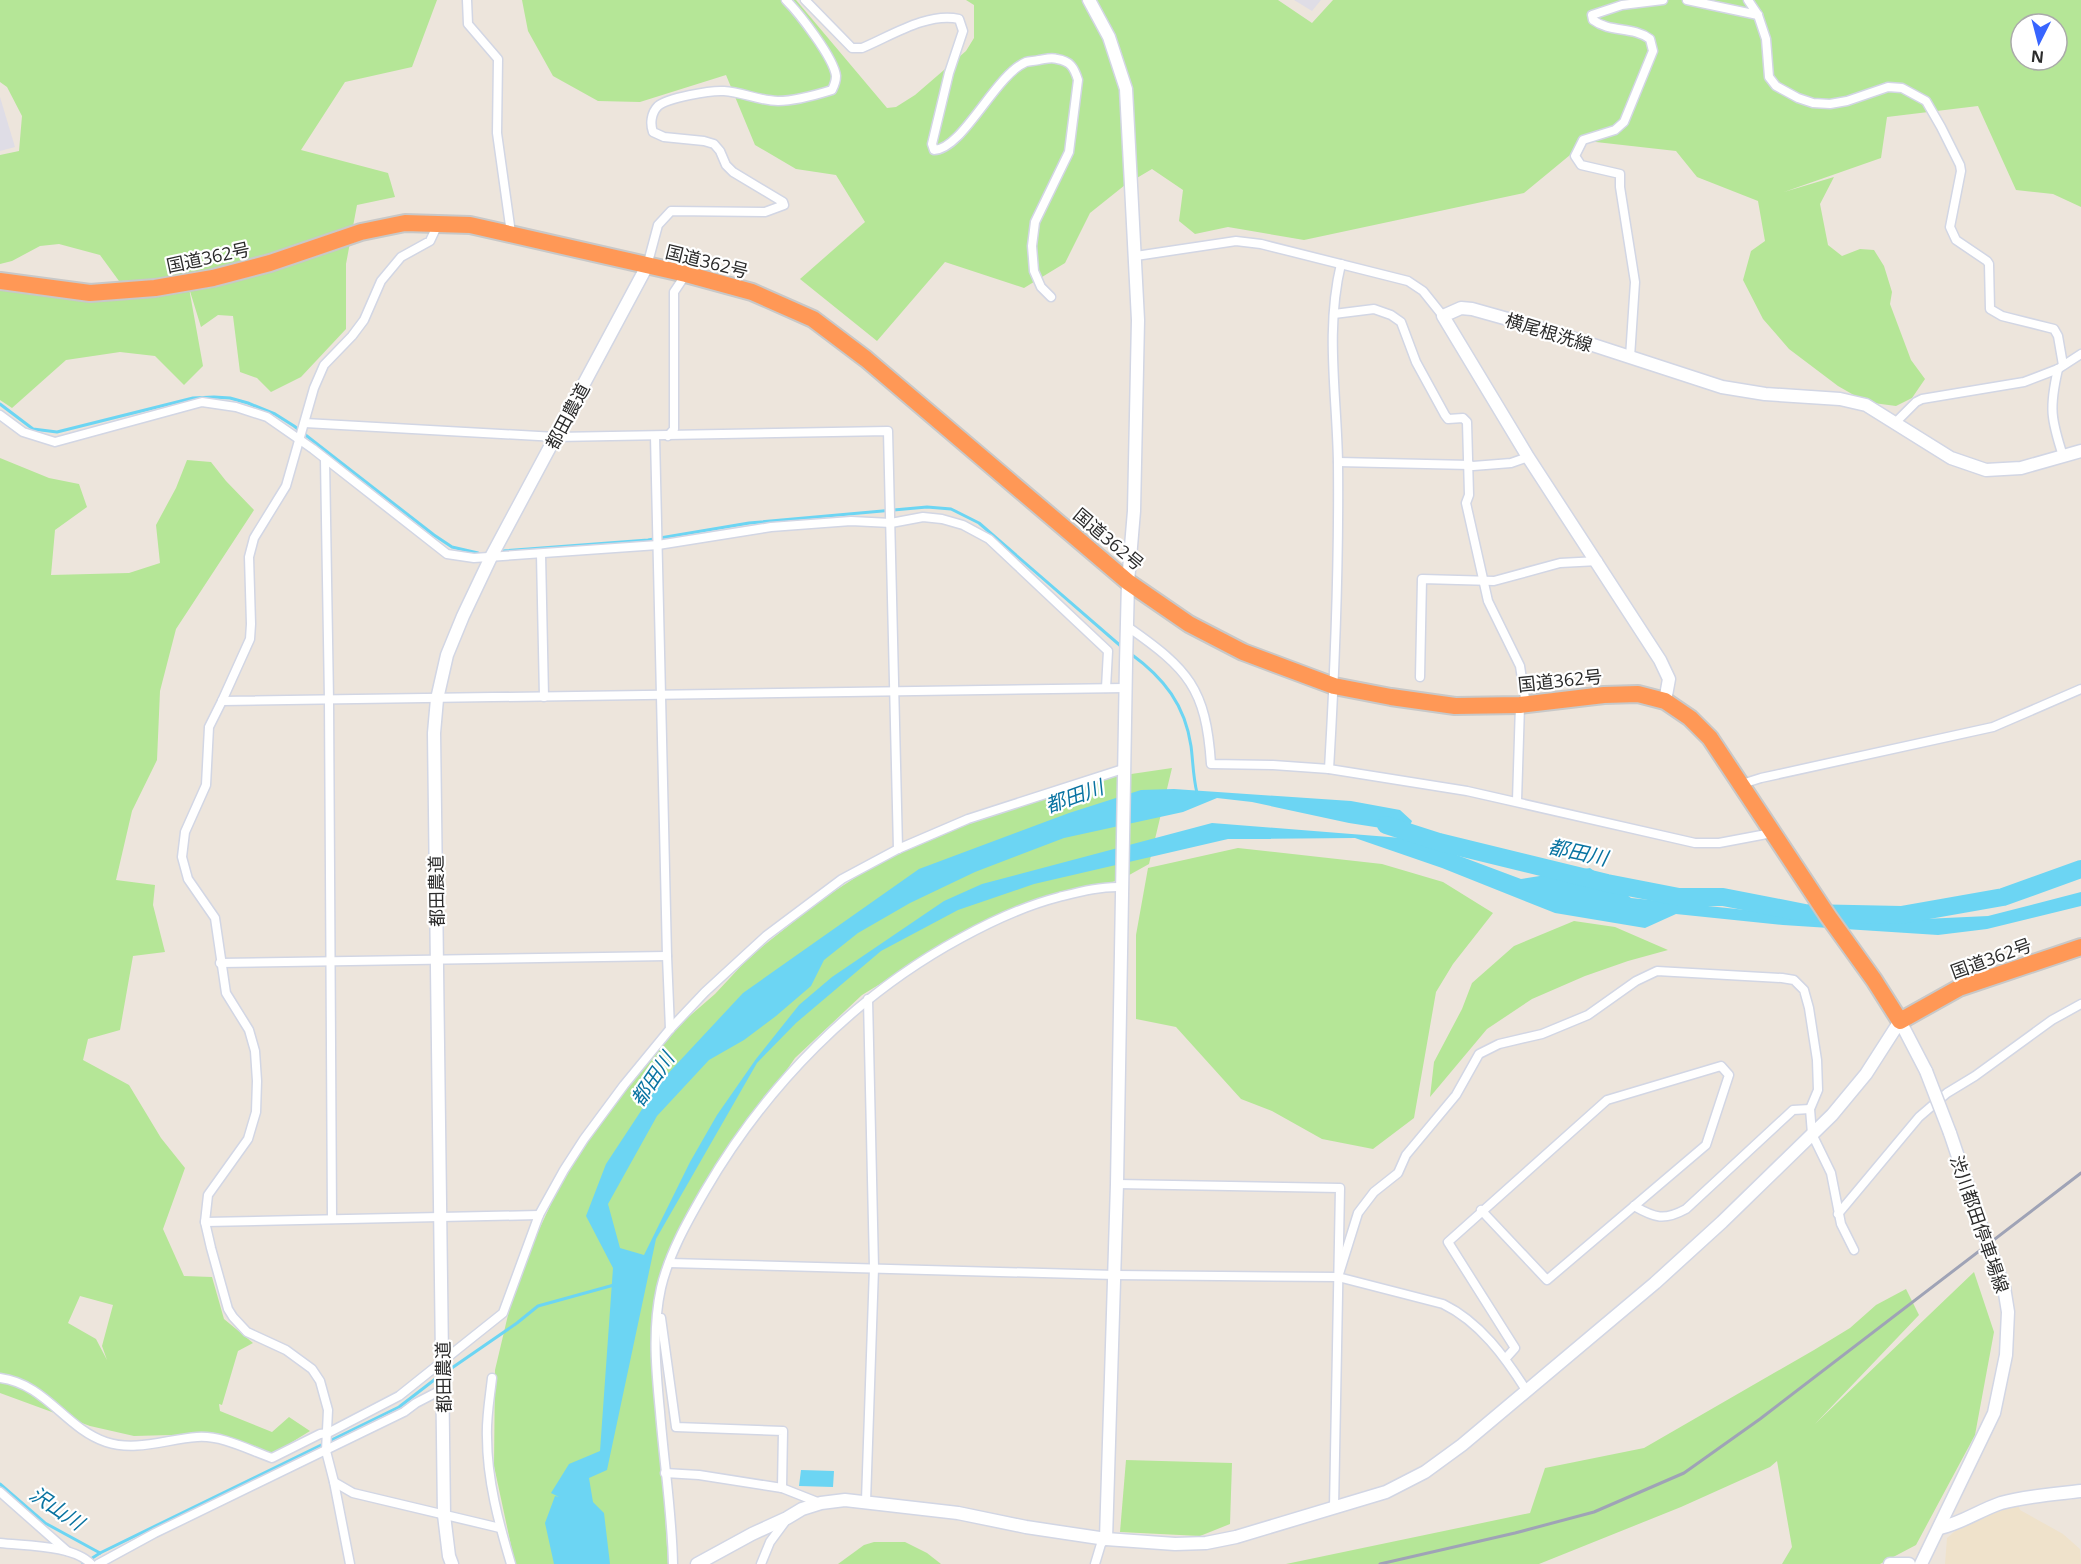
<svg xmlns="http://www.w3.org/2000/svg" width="2081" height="1564" viewBox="0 0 2081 1564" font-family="'Open Sans','Noto Sans JP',sans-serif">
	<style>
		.industrial { fill: #dfdde6 }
		.education { fill: #efe2cb }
		.green { fill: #b5e697; fill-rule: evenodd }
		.water { fill: #6cd5f3 }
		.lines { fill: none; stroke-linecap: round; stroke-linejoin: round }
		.stream { stroke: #6cd5f3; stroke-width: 3 }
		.river { stroke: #6cd5f3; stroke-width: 18 }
		.street-casing { stroke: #d2d6e4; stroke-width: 11 }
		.secondary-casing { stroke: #d2d6e4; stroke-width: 15 }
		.highway-casing { stroke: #c8c8c8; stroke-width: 20 }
		.street { stroke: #fff; stroke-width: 8 }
		.secondary { stroke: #fff; stroke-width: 12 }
		.highway { stroke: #ff9856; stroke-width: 16 }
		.rail { stroke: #9fa3b6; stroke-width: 3 }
		.secondary-bridge-casing { stroke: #d2d6e4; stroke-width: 15; stroke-linecap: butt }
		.secondary-bridge { stroke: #fff; stroke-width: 12 }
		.labels { text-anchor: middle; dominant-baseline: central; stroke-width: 4.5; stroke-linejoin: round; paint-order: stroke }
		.street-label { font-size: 18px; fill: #2b2b2b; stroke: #fff }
		.water-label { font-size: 20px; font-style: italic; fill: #0873a1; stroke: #fff }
	</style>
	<rect width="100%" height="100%" fill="#ede5dc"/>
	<g class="industrial">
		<polygon points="1294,0 1321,0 1312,11"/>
		<polygon points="0,97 15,147 0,151"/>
	</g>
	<polygon class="education" points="2017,1501 2020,1510 2063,1534 2080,1549 2081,1564 1945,1564 1947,1538 1961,1526"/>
	<g class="green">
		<polygon points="0,0 437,0 412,67 345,82 301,150 388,173 395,197 357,205 346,264 346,329 301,377 271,392 257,378 240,372 233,316 218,315 201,327 189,288 203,366 184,385 155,356 120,352 66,360 12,408 0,400 0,289 92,297 156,280 119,281 100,255 59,244 40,246 12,261 0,264 0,155 19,151 22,116 7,87 0,82"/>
		<path d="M522 0H796L887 108 896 107 915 95 966 51 974 38V5L966 0H1278L1312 23 1333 0H2081V207L2053 194 2016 190 1978 106 1887 117 1881 158 1784 192 1834 177 1820 204 1828 245 1842 256 1860 249 1874 250 1884 266 1892 292 1890 304 1911 360 1925 379 1912 398 1896 406 1866 402 1838 386 1789 349 1763 319 1743 280 1751 251 1765 241 1758 201 1697 177 1676 151 1587 141 1524 193 1304 240 1228 227 1195 234 1179 221 1183 190 1152 169 1125 185 1090 213 1065 263 1024 288 945 262 877 341 800 279 865 222 836 175 796 169 755 145 726 75 640 102 598 101 553 76 528 31ZM2021 24H2057V60H2021Z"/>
		<path d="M0 458 49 478 79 484 87 507 55 530 51 575 129 573 160 563 156 525 176 488 187 460 211 462 226 481 254 510 176 629 160 691 157 760 132 811 116 880 155 885 153 905 165 952 133 956 120 1030 88 1039 83 1060 129 1085 161 1138 185 1168 163 1229 184 1276 212 1277 224 1319 253 1343 238 1351 222 1405 219 1404 220 1411 272 1432 289 1417 310 1431 271 1455 208 1434 134 1436 90 1426 0 1393ZM80 1296 113 1305 102 1346 107 1360 96 1339 68 1323Z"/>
		<polygon points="1172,768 1149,864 1122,879 980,923 862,995 795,1058 732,1148 702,1196 661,1289 653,1318 668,1564 515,1564 494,1466 495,1370 517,1277 557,1191 596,1127 677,1027 715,994 742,965 763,946 821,900 870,868 910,846 1028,802 1111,777"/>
		<polygon points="1238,848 1382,864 1443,882 1493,913 1453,964 1436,992 1414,1118 1373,1149 1322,1139 1272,1111 1241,1099 1176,1027 1136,1019 1136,935 1148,868"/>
		<polygon points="1574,921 1615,927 1668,950 1628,961 1585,976 1532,999 1487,1029 1430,1097 1434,1062 1462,1009 1472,983 1514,946"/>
		<polygon points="1974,1272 1994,1332 1975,1435 1916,1545 1880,1564 1782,1564 1792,1547 1777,1461 1770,1467 1681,1507 1539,1564 1286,1564 1530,1513 1545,1468 1644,1448 1814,1350 1850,1328 1876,1305 1906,1289 1919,1315 1815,1424"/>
		<polygon points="1126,1460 1232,1463 1230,1524 1200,1536 1120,1532"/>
		<polygon points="874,1542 905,1542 927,1553 941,1564 838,1564 864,1545"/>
	</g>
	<g class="water">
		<polygon points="1174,789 1351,801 1400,810 1412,821 1407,832 1349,823 1252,802 1217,798 1183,812 1064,838 975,872 910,903 858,933 824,960 811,986 776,1016 744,1040 709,1060 657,1116 608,1204 620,1248 644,1255 690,1162 717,1115 756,1059 799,1005 832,977 944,901 982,884 1212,823 1414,839 1521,879 1590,868 1631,898 1860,922 1988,916 2081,892 2081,906 1987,929 1938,935 1783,925 1676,914 1645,928 1555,913 1442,868 1355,838 1228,839 1034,884 958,910 881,951 796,1023 757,1063 656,1239 607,1470 589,1478 593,1502 604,1513 610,1564 554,1564 545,1523 555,1496 559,1497 551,1493 569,1464 600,1451 613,1268 586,1216 606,1164 660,1082 743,993 919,869 1069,813 1141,790"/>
		<polygon points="801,1470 834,1471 833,1487 799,1486"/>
	</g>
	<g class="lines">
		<g class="stream">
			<polyline points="0,404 33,429 57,432 193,398 214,397 230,398 248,403 275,414 294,426 434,535 452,547 478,553"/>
			<polyline points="502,551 648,540 749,523 927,507 951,509 979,523 1123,648"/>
			<path d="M1131 654C1164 678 1185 705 1191 746 1193 761 1193 777 1197 793"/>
			<polyline points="446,1372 517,1323 538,1306 614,1285"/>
			<polyline points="0,1484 45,1523 100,1553"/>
			<polyline points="83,1564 100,1553 399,1407 438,1377"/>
		</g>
		<polyline class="river" points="1386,825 1439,842 1607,883 1679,897 1723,897 1805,913 1901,915 2003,897 2081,869"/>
		<defs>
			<g id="street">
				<polyline points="467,0 468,24 498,59 497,133 511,233"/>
				<path d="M805 0 852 48H862C891 36 927 12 959 19L963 31 949 73 932 144 934 150C963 149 995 75 1026 62 1030 61 1035 61 1039 60 1046 59 1051 57 1057 59 1070 61 1074 67 1078 80L1069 152 1035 222 1032 246 1034 271 1041 287 1051 297"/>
				<polyline points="1687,0 1758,15"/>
				<polyline points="1748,0 1758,15 1766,39 1769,77 1776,86 1798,98 1813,103 1830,104 1847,101 1888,87 1902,88 1926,101 1941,127 1960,165 1961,171 1950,227 1956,240 1987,261 1989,264 1990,309 2002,316 2054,329 2058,336 2063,365"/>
				<polyline points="438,224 430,241 401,257 381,281 364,320 352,336 324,365 314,388 286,486 254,538 249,557 251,624 250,639 222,701 209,727 206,785 185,832 182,857 188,879 215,918 226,993 249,1030 255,1051 257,1081 256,1112 248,1139 208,1195 205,1222 211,1248 228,1309 233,1317 247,1332 286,1350 312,1369 320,1381 328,1410 326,1451 334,1482 353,1493 500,1528"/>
				<polyline points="1136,256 1236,241 1261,244 1408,281 1423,291 1443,316"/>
				<path d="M647 266 658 225 671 211 765 212 784 205 783 202 733 172 726 165 720 151 714 144 704 141 664 137 653 132C650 124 651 113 658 106 667 98 711 90 724 91 742 92 760 101 778 101 796 101 816 95 832 90 834 86 836 80 836 76 834 58 799 13 786 0"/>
				<polyline points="1334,314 1374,309 1391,315 1401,322 1416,362 1445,415 1448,419 1463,418 1467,422 1469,495 1466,503 1488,601 1520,666 1526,705"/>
				<path d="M1630 357 1635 282 1620 187V174L1581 165 1575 156 1583 140 1615 130 1624 122 1653 51 1650 39C1633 26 1610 33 1593 20L1592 15 1622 5 1663 0"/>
				<path d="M2058 369C2049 408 2051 419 2063 456"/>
				<polyline points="0,415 23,432 55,442 202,402 236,407 267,417 313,449 447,554 474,558 658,545 771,527 851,521 891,523 923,517 942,519 963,525 989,539 1108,651 1106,688"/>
				<polyline points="305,423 556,437 888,431 898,849"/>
				<polyline points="1895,423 1916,402 1922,399 2024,382 2058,369 2081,354"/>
				<polyline points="655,436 667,956 670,1029"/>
				<polyline points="668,436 674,429 674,292 686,274"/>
				<polyline points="325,459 329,700 332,1219"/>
				<polyline points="1338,462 1470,465 1473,466 1511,463 1528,457"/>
				<polyline points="541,554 544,697"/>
				<path d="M1128 627C1188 669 1206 688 1211 764L1273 765 1329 769 1467 791 1695 843H1719L1772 833"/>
				<polyline points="1420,677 1422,579 1494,581 1560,563 1598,561"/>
				<polyline points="222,701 1125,688"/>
				<path d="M1329 769C1335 668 1339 565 1338 463 1337 396 1325 330 1341 264"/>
				<polyline points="1742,784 1761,778 1993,727 2081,689"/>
				<polyline points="1517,801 1520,705"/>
				<polyline points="220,963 667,956"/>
				<polyline points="1117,1184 1340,1188 1334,1508"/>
				<path d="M1634 1206C1655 1218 1664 1221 1686 1209L1793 1110 1810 1109"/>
				<polyline points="1481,1210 1547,1280 1706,1145 1729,1075 1721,1066 1607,1100 1448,1242 1515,1348 1506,1358"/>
				<polyline points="1838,1214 1919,1117 1947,1093 1975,1076 2052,1020 2081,1004"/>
				<polyline points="205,1222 539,1215"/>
				<path d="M669 1263 1115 1275 1338 1277 1443 1304C1480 1322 1505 1357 1526 1390"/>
				<polyline points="1338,1277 1358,1213 1374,1192 1398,1173 1406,1155 1456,1095 1479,1054 1499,1044 1542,1034 1588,1015 1636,981 1657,971 1782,978 1794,980 1804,990 1809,1008 1817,1060 1818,1090 1810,1109 1812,1134 1831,1173 1841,1224 1854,1250"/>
				<polyline points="661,1318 676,1427 783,1431 782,1488"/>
				<path d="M0 1378C46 1384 65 1428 106 1442 136 1452 167 1439 197 1437 222 1435 249 1450 272 1458L320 1434 328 1433 399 1396 503 1313 539 1215 564 1170 584 1139 624 1085 670 1029 705 992 766 936 842 879 898 849 968 819 1123 769"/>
				<path d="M492 1378C490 1397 486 1418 487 1437 487 1480 499 1524 511 1564"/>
				<polyline points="665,1473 699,1475 782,1488 820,1503"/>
				<polyline points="334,1482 350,1564"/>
				<polyline points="0,1492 67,1551"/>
				<polyline points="866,1501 874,1268 868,999"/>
				<path d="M0 1543C25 1546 74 1545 91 1564"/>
				<polyline points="98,1564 155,1533 404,1412 416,1403 443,1389"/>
				<path d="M673 1564C672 1513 664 1463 660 1412 656 1371 652 1329 661 1288 669 1254 687 1222 705 1191 766 1086 854 996 961 938 992 921 1024 906 1059 897 1079 892 1101 886 1122 887"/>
				<polyline points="761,1564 770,1542 787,1519"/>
				<polyline points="1095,1564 1101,1544 1106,1539"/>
			</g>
			<g id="secondary">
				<polyline points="1089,0 1109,37 1126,89 1138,320 1134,511 1128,582 1126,664 1117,1184 1106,1539"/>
				<polyline points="1665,701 1669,679 1660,660 1528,457 1443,316 1461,308 1472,309 1547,330 1722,387 1765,394 1840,399 1866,405 1951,458 1986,470 2021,468 2081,451"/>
				<polyline points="1950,1133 1981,1225"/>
				<path d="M1940 1528C1962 1523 1980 1510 2001 1503 2026 1496 2055 1494 2081 1491"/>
				<polyline points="452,1564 449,1556 444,1515 434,733 437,699 447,655 463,616 491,557 647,266"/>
				<polyline points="697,1564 752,1534 787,1518 802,1509 821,1503 845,1500 958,1513 1026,1527 1106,1539 1175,1544 1206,1543 1236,1537 1386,1492 1425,1472 1462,1445 1655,1283 1722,1222 1832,1115 1866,1074 1900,1021 1926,1071"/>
				<polyline points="1890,1564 1909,1564"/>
				<polyline points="1921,1564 1994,1413 2006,1355 2008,1312 2004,1287 1994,1260"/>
			</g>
			<polyline id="highway" points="0,281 90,293 155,288 213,278 270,263 361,232 405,223 470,225 686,274 752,292 813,319 866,359 1128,582 1189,624 1243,652 1334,686 1391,697 1455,706 1520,705 1604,695 1638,694 1665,701 1690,718 1710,738 1828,916 1874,980 1900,1021 1959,988 2081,947"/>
		</defs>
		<use href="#street" class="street-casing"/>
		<use href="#secondary" class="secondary-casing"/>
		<use href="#highway" class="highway-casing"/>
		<use href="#street" class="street"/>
		<use href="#secondary" class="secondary"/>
		<use href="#highway" class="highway"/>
		<polyline class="rail" points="1380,1564 1515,1533 1594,1512 1684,1473 1760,1419 2081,1173"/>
		<defs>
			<g id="secondary-bridge">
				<polyline points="1926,1071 1950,1133"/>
				<polyline points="1981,1225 1994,1260"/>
			</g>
		</defs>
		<use href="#secondary-bridge" class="secondary-bridge-casing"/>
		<use href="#secondary-bridge" class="secondary-bridge"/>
	</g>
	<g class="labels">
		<g class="street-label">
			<text transform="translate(208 257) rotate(-12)">国道362号</text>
			<text transform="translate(707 261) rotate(14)">国道362号</text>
			<text transform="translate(1549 332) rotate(17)">横尾根洗線</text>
			<text transform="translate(567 416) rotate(-62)">都田農道</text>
			<text transform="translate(1109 539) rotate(40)">国道362号</text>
			<text transform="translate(1560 680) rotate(-6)">国道362号</text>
			<text transform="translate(436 891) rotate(-91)">都田農道</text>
			<text transform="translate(1991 958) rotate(-20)">国道362号</text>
			<text transform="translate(1980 1224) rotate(71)">渋川都田停車場線</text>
			<text transform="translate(443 1377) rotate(-91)">都田農道</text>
		</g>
		<g class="water-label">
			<text transform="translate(1074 796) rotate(-20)">都田川</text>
			<text transform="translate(1578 852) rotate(12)">都田川</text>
			<text transform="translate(652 1079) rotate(-56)">都田川</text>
			<text transform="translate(57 1508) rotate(34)">沢山川</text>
		</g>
	</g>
	<g transform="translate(2039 42) rotate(186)"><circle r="28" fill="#ffffff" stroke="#aaaaaa" stroke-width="1.5"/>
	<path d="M0-4.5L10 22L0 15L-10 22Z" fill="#3865ff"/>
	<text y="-9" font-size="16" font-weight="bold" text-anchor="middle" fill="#2b2b2b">N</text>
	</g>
</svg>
